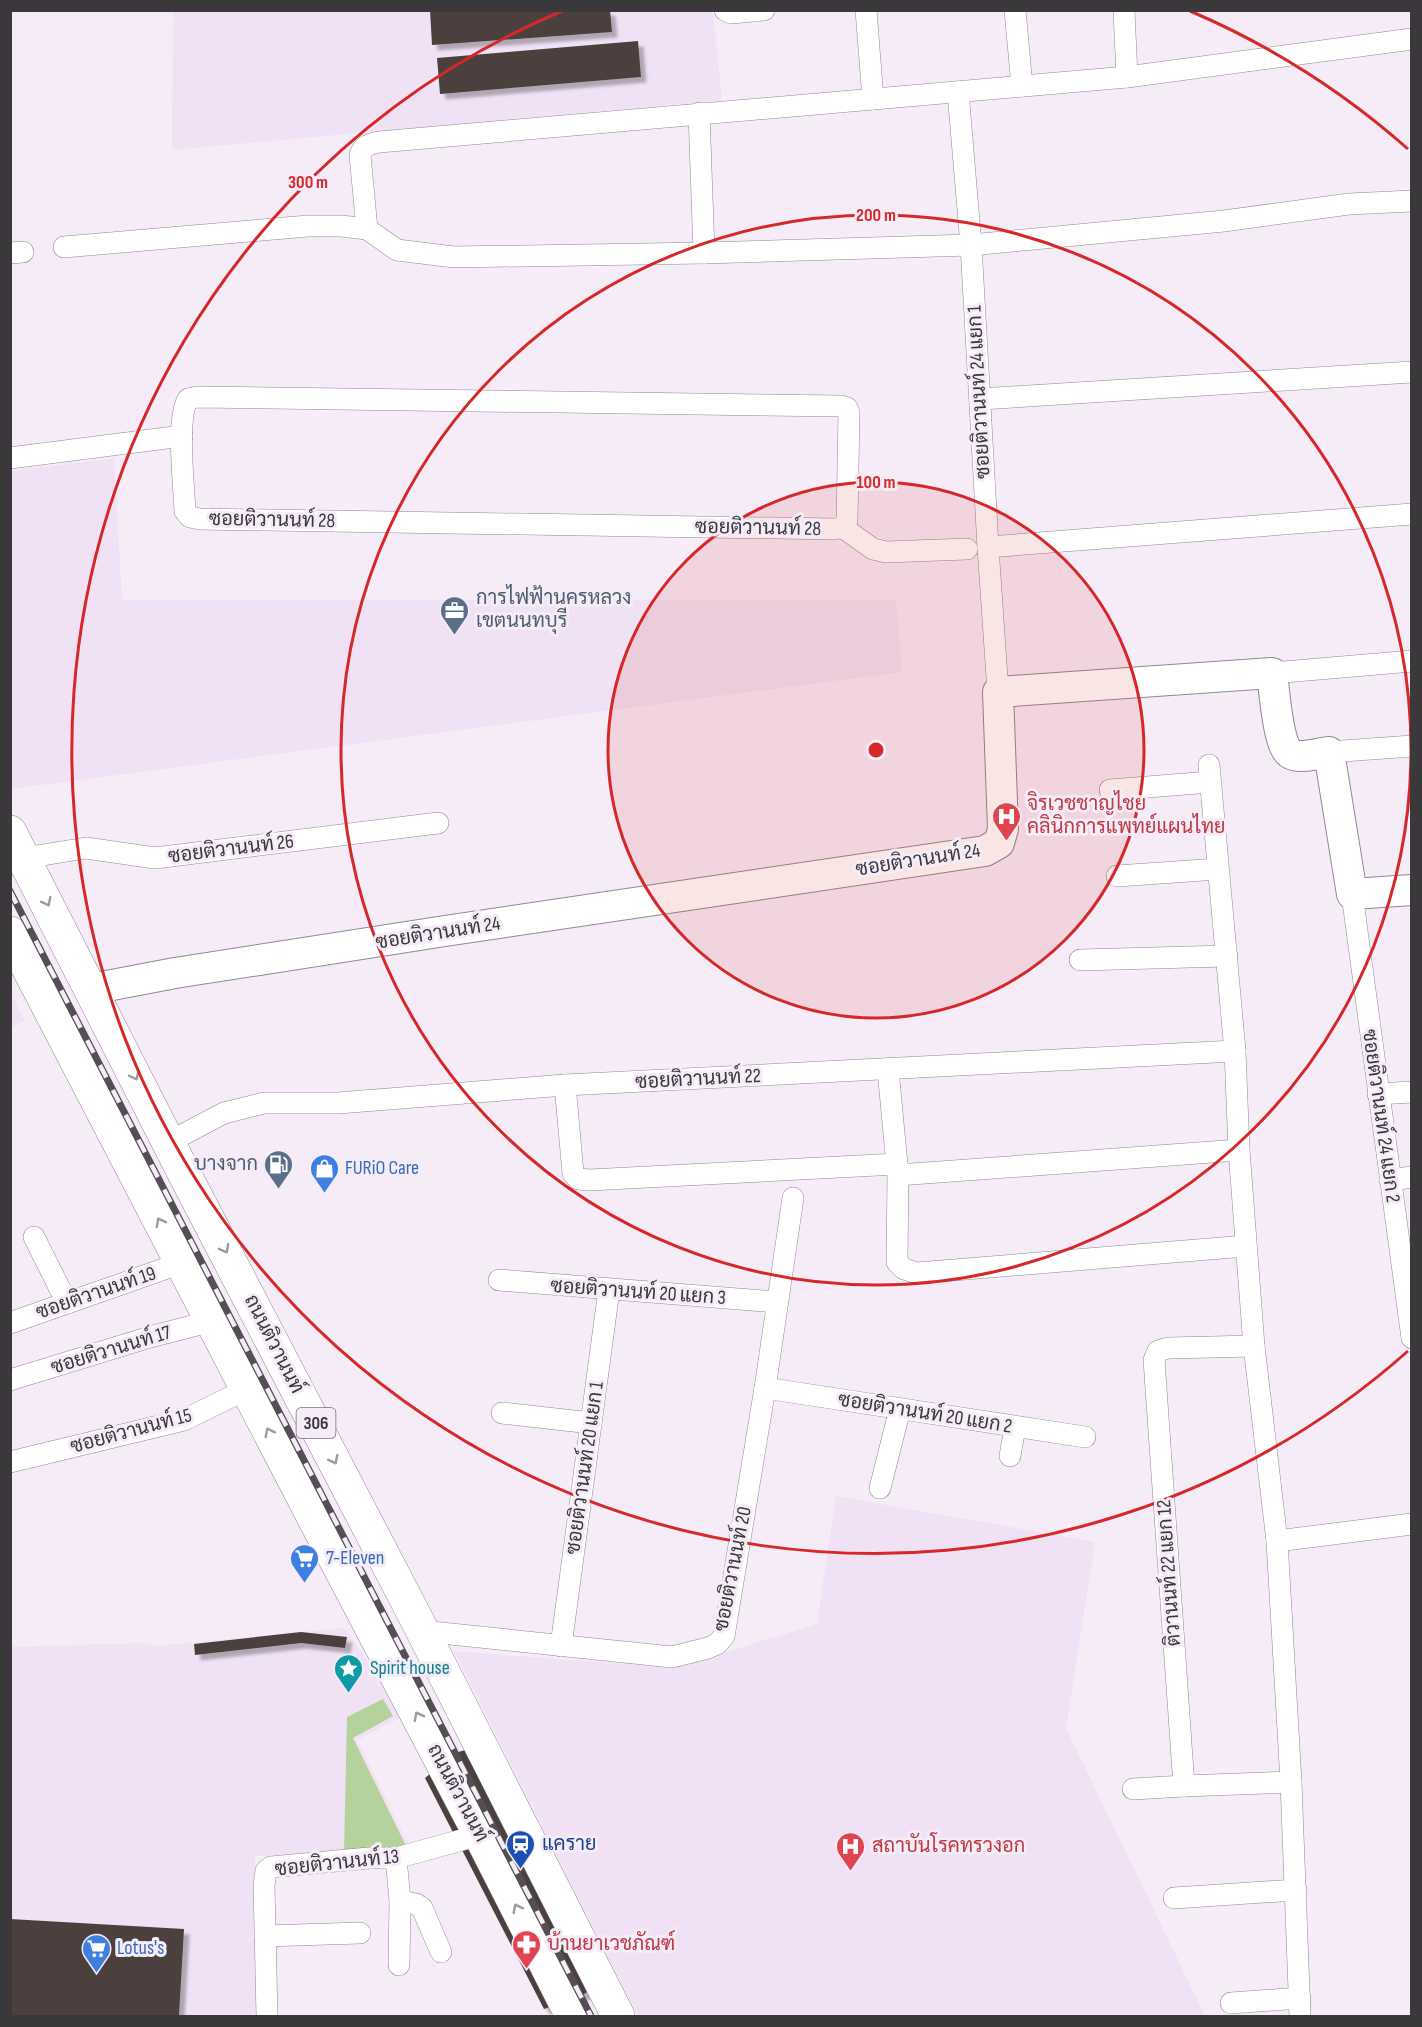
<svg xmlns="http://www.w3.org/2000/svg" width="1422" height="2027" viewBox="0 0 1422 2027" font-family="'Sofia Sans Condensed',Sarabun,sans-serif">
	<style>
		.built { fill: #f0e2f4 }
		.green { fill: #b5d29c }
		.building { fill: #4c413d; filter: url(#shadow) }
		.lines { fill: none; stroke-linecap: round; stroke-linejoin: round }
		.street-casing { stroke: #908892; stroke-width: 22 }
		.secondary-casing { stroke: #908892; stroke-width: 32 }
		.primary-casing { stroke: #908892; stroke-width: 34 }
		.street { stroke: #fff; stroke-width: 21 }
		.secondary { stroke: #fff; stroke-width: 30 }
		.primary { stroke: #fff; stroke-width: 33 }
		.rail-casing { stroke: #534f54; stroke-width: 7 }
		.rail { stroke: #f5ecf7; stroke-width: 4.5; stroke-dasharray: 14; stroke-linecap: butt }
		.oneway { stroke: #9d9c9e }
		.ring { fill: none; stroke: #d62828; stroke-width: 3 }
		.labels { text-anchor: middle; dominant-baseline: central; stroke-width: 6; stroke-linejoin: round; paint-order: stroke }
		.shield { fill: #f5ecf7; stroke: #736e74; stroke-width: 1.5 }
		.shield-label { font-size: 18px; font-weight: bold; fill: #3b383c }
		.street-label { font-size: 20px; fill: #3b383c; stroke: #f5ecf7 }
		.service-label { font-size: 20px; fill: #4e5e75; stroke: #f5ecf7; text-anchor: start }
		.health-label { font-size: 20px; fill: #be3a42; stroke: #f5ecf7; text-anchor: start }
		.shop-label { font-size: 20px; fill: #366cbe; stroke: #f5ecf7; text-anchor: start }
		.culture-label { font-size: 20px; fill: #0d838f; stroke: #f5ecf7; text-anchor: start }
		.transit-label { font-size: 20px; fill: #164399; stroke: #f5ecf7; text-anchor: start }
		.centre { fill: #d62828; stroke: #f5ecf7; stroke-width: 3 }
		.ring-label { font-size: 18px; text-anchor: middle; font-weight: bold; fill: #d62828; stroke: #f5ecf7; stroke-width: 6; stroke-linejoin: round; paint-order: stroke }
	</style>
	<defs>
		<filter id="shadow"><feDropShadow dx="5.5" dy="5.5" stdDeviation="1.5" flood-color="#0004"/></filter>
	</defs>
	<rect width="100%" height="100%" fill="#f5ecf7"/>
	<g class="built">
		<polygon points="173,11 713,11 722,100 172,150"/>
		<polygon points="114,458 122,600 896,600 902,672 11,789 11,471"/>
		<polygon points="10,992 25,1021 11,1027 10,1027"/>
		<polygon points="836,1496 1095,1542 1066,1728 1205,2016 638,2016 454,1651 674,1668 817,1624"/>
		<polygon points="344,1628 406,1715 357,1740 412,1852 255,1856 258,2016 11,2016 10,1647 139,1643 155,1646"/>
	</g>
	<polygon class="green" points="383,1699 393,1716 353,1738 408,1850 344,1852 347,1717"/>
	<g class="building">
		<polygon points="430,10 610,10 612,32 432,45"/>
		<polygon points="638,41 641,77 440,94 437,58"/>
		<polygon points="301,1632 347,1637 345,1648 301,1643 195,1655 194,1644"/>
		<polygon points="492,1742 612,1976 581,1996 544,2009 425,1778 455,1753"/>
		<polygon points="10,1919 184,1929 179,2016 10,2016"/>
	</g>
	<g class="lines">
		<defs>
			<g id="street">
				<polyline points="725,10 731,13 764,10"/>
				<polyline points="866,10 873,99"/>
				<polyline points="1015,10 1022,86"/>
				<polyline points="1124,10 1127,77"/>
				<polyline points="958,92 971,245 988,547 998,692"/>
				<polyline points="699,113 704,253"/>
				<path d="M367 229 360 155C363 146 369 144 379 142L1127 77 1412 39"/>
				<polyline points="64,247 308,226 341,226 367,229 397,250 454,257 704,253 971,245 1224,221 1349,204 1412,201"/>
				<polyline points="10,253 23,252"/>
				<path d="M197 397 841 406 847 408 849 413 847 521 842 527 835 529 200 519 190 517 185 511C184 486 176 418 188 399Z"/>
				<polyline points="980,399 1412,372"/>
				<polyline points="10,458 182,436"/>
				<polyline points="842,527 873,549 886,552 967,549"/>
				<polyline points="988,547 1412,514"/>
				<polyline points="1272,673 1412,661"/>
				<polyline points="1329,752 1412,746"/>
				<polyline points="1209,765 1235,1051 1239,1150 1254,1346 1277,1541 1291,1782 1300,2016"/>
				<polyline points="1110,790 1210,782"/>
				<polyline points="24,858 86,848 155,858 438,823"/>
				<polyline points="1117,876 1218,869"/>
				<polyline points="1352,894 1412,1338"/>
				<polyline points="1080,960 1227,956"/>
				<polyline points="888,1070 898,1175 897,1262 904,1269 917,1273 1246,1246"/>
				<polyline points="565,1085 573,1173 578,1179 589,1180 897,1164"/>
				<polyline points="1378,1094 1412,1092"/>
				<polyline points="169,1142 224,1113 264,1103 338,1103 565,1085 1235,1051"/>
				<polyline points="898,1175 1239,1150"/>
				<polyline points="1390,1180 1412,1177"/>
				<polyline points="34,1237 67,1303"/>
				<polyline points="499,1280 777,1302"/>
				<polyline points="10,1323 181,1263"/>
				<polyline points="1254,1346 1168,1348 1158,1351 1154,1360 1184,1786 1291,1782"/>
				<polyline points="10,1380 150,1337 212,1321"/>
				<polyline points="765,1388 1085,1437"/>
				<polyline points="502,1413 591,1423"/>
				<polyline points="1010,1456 1015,1427"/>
				<polyline points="10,1462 184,1420 247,1389"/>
				<polyline points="880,1488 900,1409"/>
				<polyline points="1277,1541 1412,1524"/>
				<polyline points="422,1631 672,1657 708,1648 717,1644 724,1636 765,1388 793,1198"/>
				<polyline points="561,1646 609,1290"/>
				<polyline points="1133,1789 1184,1786"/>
				<polyline points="396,1858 400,1901 399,1965"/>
				<polyline points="1174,1898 1296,1890"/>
				<polyline points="400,1901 416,1904 422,1908 441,1952"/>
				<polyline points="265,1936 360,1933"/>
				<polyline points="1231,2003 1300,1998"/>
				<polyline points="267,2016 264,1885 266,1871 271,1867 369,1858 396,1858 480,1835"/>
			</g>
			<path id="secondary" d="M91 989 175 973 445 931 985 851 999 843 1003 829 998 692 1272 673C1274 687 1278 749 1291 754 1301 759 1318 753 1329 752L1352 894 1412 890"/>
			<g id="primary">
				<polyline points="10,832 186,1177 418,1622 618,2016"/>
				<polyline points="10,933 331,1551 480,1835 572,2016"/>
			</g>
		</defs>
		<use href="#street" class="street-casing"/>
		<use href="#secondary" class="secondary-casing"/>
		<use href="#primary" class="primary-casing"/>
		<use href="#street" class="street"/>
		<use href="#secondary" class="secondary"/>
		<use href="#primary" class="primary"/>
		<defs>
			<polyline id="rail" points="10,891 591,2016"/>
		</defs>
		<use href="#rail" class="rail-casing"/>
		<use href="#rail" class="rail"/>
	</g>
	<defs><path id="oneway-chevron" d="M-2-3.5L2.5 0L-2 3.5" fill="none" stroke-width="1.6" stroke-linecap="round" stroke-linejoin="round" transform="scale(1.5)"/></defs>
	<g class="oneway">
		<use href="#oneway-chevron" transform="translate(47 902) rotate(63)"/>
		<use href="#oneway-chevron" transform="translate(135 1076) rotate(63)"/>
		<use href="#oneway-chevron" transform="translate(160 1222) rotate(-118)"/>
		<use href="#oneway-chevron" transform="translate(225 1249) rotate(62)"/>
		<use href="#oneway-chevron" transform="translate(269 1432) rotate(-117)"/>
		<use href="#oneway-chevron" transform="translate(334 1460) rotate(63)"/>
		<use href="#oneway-chevron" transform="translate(418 1716) rotate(-118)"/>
		<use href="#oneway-chevron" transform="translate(517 1908) rotate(-117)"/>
	</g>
	<circle cx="876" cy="750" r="268" fill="#d62828" fill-opacity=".12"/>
	<g class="ring">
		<circle cx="876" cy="750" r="268"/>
		<circle cx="876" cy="750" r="535"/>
		<path d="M1408 1351A803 803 0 1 1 562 11M1190 11A803 803 0 0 1 1408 149"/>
	</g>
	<defs>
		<symbol id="office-pin" viewBox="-11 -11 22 30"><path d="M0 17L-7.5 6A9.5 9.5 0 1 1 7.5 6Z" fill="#5c6f8a" stroke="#f5ecf7"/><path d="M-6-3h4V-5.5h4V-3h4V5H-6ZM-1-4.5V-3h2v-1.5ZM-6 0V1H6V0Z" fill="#fff"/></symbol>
		<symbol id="hospital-pin" viewBox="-11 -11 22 30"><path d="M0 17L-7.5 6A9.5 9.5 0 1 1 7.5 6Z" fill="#e0444e" stroke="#f5ecf7"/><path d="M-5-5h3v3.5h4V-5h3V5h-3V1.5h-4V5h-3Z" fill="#fff"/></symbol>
		<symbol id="fuel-pin" viewBox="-11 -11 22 30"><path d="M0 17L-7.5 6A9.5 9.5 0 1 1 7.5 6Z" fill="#5c6f8a" stroke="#f5ecf7"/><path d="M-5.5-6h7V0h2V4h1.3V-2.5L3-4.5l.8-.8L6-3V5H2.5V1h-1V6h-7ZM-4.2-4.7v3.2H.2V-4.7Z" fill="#fff"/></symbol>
		<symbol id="shop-pin" viewBox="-11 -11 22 30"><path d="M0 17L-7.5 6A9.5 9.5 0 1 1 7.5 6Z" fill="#3f7fe0" stroke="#f5ecf7"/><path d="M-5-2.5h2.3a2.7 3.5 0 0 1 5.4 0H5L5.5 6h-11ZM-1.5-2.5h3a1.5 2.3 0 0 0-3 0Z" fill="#fff"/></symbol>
		<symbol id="supermarket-pin" viewBox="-11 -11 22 30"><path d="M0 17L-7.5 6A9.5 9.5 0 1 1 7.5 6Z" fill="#3f7fe0" stroke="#f5ecf7"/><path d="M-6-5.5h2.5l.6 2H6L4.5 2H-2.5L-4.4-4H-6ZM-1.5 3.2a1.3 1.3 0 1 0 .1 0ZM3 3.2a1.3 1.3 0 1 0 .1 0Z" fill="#fff"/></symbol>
		<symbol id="sight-pin" viewBox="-11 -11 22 30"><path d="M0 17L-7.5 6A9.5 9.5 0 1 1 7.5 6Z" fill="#0f9aa8" stroke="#f5ecf7"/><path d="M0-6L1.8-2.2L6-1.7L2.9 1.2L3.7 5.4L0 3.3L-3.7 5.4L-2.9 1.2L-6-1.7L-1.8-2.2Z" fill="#fff"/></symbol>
		<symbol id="station-pin" viewBox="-11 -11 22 30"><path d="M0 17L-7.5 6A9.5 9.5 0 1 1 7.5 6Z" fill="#1a4fb4" stroke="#f5ecf7"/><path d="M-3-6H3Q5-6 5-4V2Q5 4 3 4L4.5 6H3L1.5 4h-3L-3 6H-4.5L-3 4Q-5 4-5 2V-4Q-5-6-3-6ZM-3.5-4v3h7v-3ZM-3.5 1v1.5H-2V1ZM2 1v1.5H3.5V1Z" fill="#fff"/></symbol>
		<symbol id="pharmacy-pin" viewBox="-11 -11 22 30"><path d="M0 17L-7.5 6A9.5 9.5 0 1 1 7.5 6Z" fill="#e0444e" stroke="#f5ecf7"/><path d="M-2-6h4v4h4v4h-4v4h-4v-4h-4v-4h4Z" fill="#fff"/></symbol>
	</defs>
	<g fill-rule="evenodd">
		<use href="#office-pin" x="438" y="594" width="33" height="45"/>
		<use href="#hospital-pin" x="990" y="800" width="33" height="45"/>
		<use href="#fuel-pin" x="262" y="1148" width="33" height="45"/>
		<use href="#shop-pin" x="308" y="1152" width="33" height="45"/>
		<use href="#supermarket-pin" x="288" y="1542" width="33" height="45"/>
		<use href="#sight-pin" x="332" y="1652" width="33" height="45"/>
		<use href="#station-pin" x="504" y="1828" width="33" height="45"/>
		<use href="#hospital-pin" x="834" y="1830" width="33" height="45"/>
		<use href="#pharmacy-pin" x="510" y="1928" width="33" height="45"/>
		<use href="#supermarket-pin" x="80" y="1932" width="33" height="45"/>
	</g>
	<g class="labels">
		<rect class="shield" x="296.5" y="1408" width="39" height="30" rx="4.5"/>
		<g class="shield-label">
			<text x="316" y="1423">306</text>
		</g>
		<g class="street-label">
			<text transform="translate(979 392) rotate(-93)">ซอยติวานนท์ 24 แยก 1</text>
			<text transform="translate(272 520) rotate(1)">ซอยติวานนท์ 28</text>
			<text transform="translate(758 528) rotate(1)">ซอยติวานนท์ 28</text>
			<text transform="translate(231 849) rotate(-7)">ซอยติวานนท์ 26</text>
			<text transform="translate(918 860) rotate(-9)">ซอยติวานนท์ 24</text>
			<text transform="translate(438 933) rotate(-9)">ซอยติวานนท์ 24</text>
			<text transform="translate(698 1079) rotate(-3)">ซอยติวานนท์ 22</text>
			<text transform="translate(1381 1116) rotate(82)">ซอยติวานนท์ 24 แยก 2</text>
			<text transform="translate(638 1292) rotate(4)">ซอยติวานนท์ 20 แยก 3</text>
			<text transform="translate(96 1293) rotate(-19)">ซอยติวานนท์ 19</text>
			<text transform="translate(274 1344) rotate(63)">ถนนติวานนท์</text>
			<text transform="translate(111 1350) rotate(-17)">ซอยติวานนท์ 17</text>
			<text transform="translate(925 1413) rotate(9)">ซอยติวานนท์ 20 แยก 2</text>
			<text transform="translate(131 1431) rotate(-15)">ซอยติวานนท์ 15</text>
			<text transform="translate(585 1468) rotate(-82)">ซอยติวานนท์ 20 แยก 1</text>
			<text transform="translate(733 1569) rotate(-79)">ซอยติวานนท์ 20</text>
			<text transform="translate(1169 1573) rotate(-94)">ติวานนท์ 22 แยก 12</text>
			<text transform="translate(458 1793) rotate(62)">ถนนติวานนท์</text>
			<text transform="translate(337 1863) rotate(-6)">ซอยติวานนท์ 13</text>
		</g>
		<g class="service-label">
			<text x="476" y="598">การไฟฟ้านครหลวง<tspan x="476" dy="23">เขตนนทบุรี</tspan></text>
			<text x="258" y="1164" text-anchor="end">บางจาก</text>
		</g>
		<g class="health-label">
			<text x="1027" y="804">จิรเวชชาญไชย<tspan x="1027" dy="23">คลินิกการแพทย์แผนไทย</tspan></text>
			<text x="872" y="1846">สถาบันโรคทรวงอก</text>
			<text x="547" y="1944">บ้านยาเวชภัณฑ์</text>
		</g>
		<g class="shop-label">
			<text x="345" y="1168">FURiO Care</text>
			<text x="326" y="1558">7-Eleven</text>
			<text x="117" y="1948">Lotus's</text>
		</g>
		<g class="culture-label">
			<text x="370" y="1668">Spirit house</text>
		</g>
		<g class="transit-label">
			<text x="542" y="1844">แคราย</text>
		</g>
	</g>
	<circle cx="876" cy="750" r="9" class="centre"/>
	<g class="ring-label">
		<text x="308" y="188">300 m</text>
		<text x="876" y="221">200 m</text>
		<text x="876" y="488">100 m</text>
	</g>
	<rect width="1422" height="2027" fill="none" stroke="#3b383c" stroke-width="24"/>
</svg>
